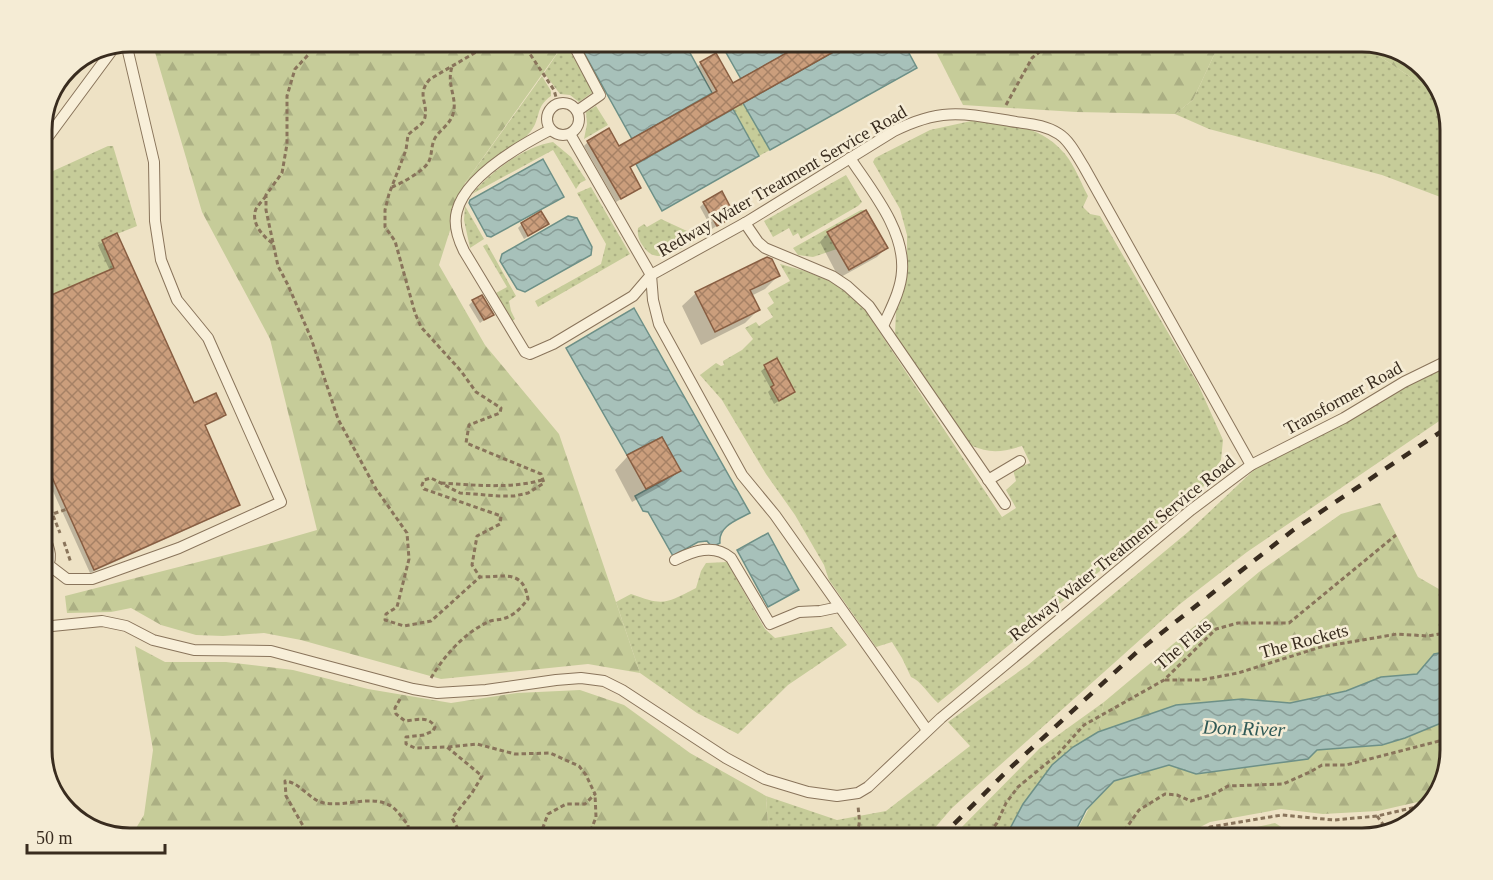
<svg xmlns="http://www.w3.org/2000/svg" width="1493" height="880" viewBox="0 0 1493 880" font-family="Georgia,serif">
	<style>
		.grass { fill: url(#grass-dots) }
		.forest { fill: url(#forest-firs) }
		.water { fill: url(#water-waves); stroke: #6d9087; stroke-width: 1.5 }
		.shadow { fill: #0003 }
		.building { fill: url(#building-cross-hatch); stroke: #885e42; stroke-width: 1.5 }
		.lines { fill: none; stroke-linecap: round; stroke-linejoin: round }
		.service-casing { stroke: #89745b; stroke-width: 12 }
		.path { stroke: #89745b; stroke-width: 3; stroke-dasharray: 4.5 3; stroke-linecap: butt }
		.service { stroke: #f8efd9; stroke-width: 10 }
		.rail { stroke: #392c1f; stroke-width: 4.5; stroke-dasharray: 10 10; stroke-linecap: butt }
		.labels { text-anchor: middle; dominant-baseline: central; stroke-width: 5; stroke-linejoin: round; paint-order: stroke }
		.street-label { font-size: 18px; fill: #392c1f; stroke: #f5ecd5 }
		.water-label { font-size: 20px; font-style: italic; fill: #2f5956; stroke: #f5ecd5 }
		.rim { fill: none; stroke: #392c1f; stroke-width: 3 }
	</style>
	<defs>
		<pattern id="grass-dots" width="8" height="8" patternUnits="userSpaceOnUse" patternTransform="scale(1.5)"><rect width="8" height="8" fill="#c6cc99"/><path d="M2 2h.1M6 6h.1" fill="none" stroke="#abaf83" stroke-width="1.8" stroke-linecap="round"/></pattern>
		<pattern id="forest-firs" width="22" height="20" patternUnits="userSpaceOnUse" patternTransform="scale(1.5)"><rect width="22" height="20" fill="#c6cc99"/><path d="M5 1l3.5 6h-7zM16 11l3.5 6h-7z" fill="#abaf83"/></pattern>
		<pattern id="water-waves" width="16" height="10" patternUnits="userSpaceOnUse" patternTransform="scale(1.5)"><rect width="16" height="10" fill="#a7c1ba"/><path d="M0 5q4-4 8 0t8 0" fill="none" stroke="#899d97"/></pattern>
		<pattern id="building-cross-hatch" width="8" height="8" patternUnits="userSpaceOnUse" patternTransform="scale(1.5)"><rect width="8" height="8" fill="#cb9e7c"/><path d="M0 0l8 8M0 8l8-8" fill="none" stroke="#a68165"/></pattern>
	</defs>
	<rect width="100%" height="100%" fill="#eee2c5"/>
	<g class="grass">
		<polygon points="565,42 593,92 579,102 570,95 560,94 544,73"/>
		<polygon points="1220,42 1358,42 1442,98 1451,125 1451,201 1382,175 1209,129 1175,114 1193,100"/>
		<path d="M542 76 551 91V96C535 107 541 118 531 131 514 152 486 166 465 183Z"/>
		<polygon points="743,103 770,150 759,156 733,109"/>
		<polygon points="596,106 608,125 584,139 587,124 586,112"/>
		<path d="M971 121C1007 124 1040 124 1065 154 1075 166 1081 183 1088 196L1083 207 1090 214 1100 216 1198 384 1223 440 1221 460 1203 487 938 703C930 696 920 680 911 677L902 658 892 642 876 647 829 580 824 565 795 515 766 474 722 400 700 375 716 363 721 366 724 365 723 361 742 350 753 339 745 328 756 322 759 326 773 317 767 308 774 303 768 293 790 281 780 264 805 271 832 282 861 304 1002 517 1016 508 1006 490 1016 481 1013 470 1030 463 1022 446C1001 452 991 454 970 445L895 335 896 310 903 284 907 257V235L900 209 873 162 875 158 930 130Z"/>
		<path d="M553 142 571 157 586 180 580 183 576 189 553 150 472 194C492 171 523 147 553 142Z"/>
		<polygon points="108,146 113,146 137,226 102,240 114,268 42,299 42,176"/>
		<polygon points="846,175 862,202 858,206 801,239 798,233 793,236 789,228 773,237 764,221"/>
		<polygon points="591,187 630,254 538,307 535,301 601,264 606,244 577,193"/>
		<polygon points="465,206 484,239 470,248 464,220"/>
		<polygon points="861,210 866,210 828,232 837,249 813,257 798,255 793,248"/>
		<path d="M661 219 689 232 694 241C679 250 656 267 643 246 639 240 637 235 638 228L644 224 647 227Z"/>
		<polygon points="487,244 516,296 509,301 511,311 515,319 512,321 496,293 507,287 483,246"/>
		<polygon points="1451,359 1451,413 1247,552 1180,604 952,808 926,838 769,838 766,796 837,820 886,811 970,746 948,722 1028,665 1188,532 1255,469"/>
		<path d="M727 562 765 629 775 638 832 627 847 645 788 685 738 734 697 713 640 673 616 602 631 594C664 606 665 604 696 588L701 571 706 563Z"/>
		<polygon points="1104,702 1098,732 1073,747 1023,804 1005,838 951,838 1040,748"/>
	</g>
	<g class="forest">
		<polygon points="152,42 565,42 465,183 439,265 485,345 559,434 640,673 588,664 441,679 301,640 264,633 223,636 196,635 161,625 131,608 111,612 67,613 65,596 265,545 317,530 270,339 202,212"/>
		<polygon points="931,42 1220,42 1193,100 1175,114 1076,112 963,105"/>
		<polygon points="1358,42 1407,54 1436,81 1442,98"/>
		<polygon points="1380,503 1418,577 1451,596 1451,651 1434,654 1417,674 1381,677 1346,691 1290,703 1242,699 1176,705 1098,732 1104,702 1259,572 1341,514"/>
		<polygon points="135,646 165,662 226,662 293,670 368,689 451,703 517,693 580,690 624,705 690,753 766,796 769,838 130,838 144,815 153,750"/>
		<polygon points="1451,719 1451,750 1439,794 1435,798 1378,811 1323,814 1281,809 1210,822 1179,838 1073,838 1089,808 1114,781 1169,765 1197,774 1238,767 1317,750 1382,745 1405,738"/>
		<polygon points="1275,823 1299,838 1211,838 1214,836"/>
	</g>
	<g class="water">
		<polygon points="578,42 684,42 712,93 632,139"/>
		<polygon points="720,42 806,42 741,79"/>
		<polygon points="851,42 903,42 917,68 770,150 743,103"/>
		<polygon points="733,109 759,156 662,211 636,164"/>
		<polygon points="543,159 564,197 491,237 487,236 469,203 470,200"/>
		<polygon points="568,216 577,218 592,247 591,255 525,292 517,289 500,261 502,254"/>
		<path d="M634 308 750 513C737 520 718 526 720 543L712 547 707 541 698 542 673 556 648 512 643 511 635 496 680 471 662 437 627 455 566 348Z"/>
		<polygon points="768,533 799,590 768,607 737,550"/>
		<polygon points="1451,651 1451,719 1405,738 1382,745 1317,750 1308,759 1196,774 1169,765 1114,781 1086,810 1072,838 1005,838 1023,804 1052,765 1073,747 1098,732 1176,705 1242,699 1290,703 1346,691 1381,677 1417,674 1434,654"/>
	</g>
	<g class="shadow">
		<polygon points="809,42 852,42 628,168 640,188 616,202 584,146 588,142 619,148 713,95 697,67 701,63 732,85"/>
		<polygon points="704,203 733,215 712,229 700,207"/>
		<polygon points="522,224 547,224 524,239 518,228"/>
		<polygon points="828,233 886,248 877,257 839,278 820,242"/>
		<polygon points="117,235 193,405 225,415 221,419 204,426 239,504 235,508 90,573 42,467 42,301 110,271 98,245"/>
		<polygon points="779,275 765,289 751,296 758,310 745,323 701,345 682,306 696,293"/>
		<polygon points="473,301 492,314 480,323 469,305"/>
		<polygon points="776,360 794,391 774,404 768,392 771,389 761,371"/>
		<polygon points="628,456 679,471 665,484 632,502 615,470"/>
	</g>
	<g class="building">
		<polygon points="806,42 851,42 630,167 641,188 621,199 587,141 609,128 619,146 717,91 700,62 716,53 733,83"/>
		<polygon points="722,191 735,216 717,226 703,202"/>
		<polygon points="866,210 888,248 849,270 827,232"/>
		<polygon points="541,211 549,224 528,236 521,223"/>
		<polygon points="117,233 194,403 216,393 226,415 205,425 240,505 94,570 42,455 42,299 114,268 102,240"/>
		<polygon points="767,257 772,259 780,276 750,290 760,310 715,332 695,292"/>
		<polygon points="482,295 494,315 484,320 472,300"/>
		<polygon points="777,358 795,392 779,401 771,387 774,385 764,365"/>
		<polygon points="662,437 681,471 646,489 627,455"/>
	</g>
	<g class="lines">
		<defs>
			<g id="service">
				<polyline points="572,42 600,95 577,111"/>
				<circle cx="563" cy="119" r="16"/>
				<path d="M550 130C521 145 466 176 457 211 453 225 458 239 464 251L525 352 530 354 553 344 633 296 651 275 570 134"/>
				<polyline points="42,145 113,49"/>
				<path d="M850 158C871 190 905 230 902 271 901 290 891 308 884 324"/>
				<polyline points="745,223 758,242 765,248 832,276 847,286 869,306 1005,504"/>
				<polyline points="988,480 1020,461"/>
				<path d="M42 531C50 549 55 560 42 576"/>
				<path d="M675 560C693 551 714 543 731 558L770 624 799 612 820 611 839 607"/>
				<polyline points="50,566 67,579 92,579 179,548 281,502 208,338 177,300 161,260 155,221 154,162 126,43"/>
				<polyline points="42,627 102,621 126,626 153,640 194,650 271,651 413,689 437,693 486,690 556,680 581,678 604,681 622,690 726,758 765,779 808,792 837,796 858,793 868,787 941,718 1191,510 1251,465 1344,418 1404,382 1451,359"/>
				<path d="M927 730 775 515 742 475 659 324 653 300 651 275 745 223 894 131C940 108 962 113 1010 121 1027 124 1044 124 1059 134 1070 141 1077 156 1084 167L1251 465"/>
			</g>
		</defs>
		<use href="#service" class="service-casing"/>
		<g class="path">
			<polyline points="293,42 308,50 308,55 295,69 287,96 287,144 282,173 266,195 266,210 278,266 288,285 311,338 338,419 376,489 407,533 409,559 397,607 386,614 385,620 404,626 431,621 480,577"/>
			<polyline points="522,42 554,90 558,104"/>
			<polyline points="1006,105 1032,58 1044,48 1046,42"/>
			<path d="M392 187C402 183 422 172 428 163 432 157 431 147 434 140 438 131 450 125 453 114 458 98 446 85 452 67"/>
			<path d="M266 196C263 200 258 205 256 209 250 223 264 238 274 244"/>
			<path d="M441 483C475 485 510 489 542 480"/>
			<polyline points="42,488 60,533"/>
			<polyline points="47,516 67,509"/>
			<polyline points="64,542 71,563"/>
			<path d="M431 678C444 656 464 633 488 622 492 620 498 620 502 619 514 616 521 608 528 599 523 569 504 577 480 577L472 565 477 536 500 524 501 516 424 489 422 485 424 480 431 478 460 493 499 496H514L528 493 544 483 541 474 466 443 469 425 500 413 501 408 476 392 461 371 421 327 415 313 395 241 385 227V210L389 194 406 150 408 135C413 129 424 125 425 117 428 101 416 95 430 79L478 51 481 42"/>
			<polyline points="1165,680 1201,680 1238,673 1321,647 1362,640 1397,634 1428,636 1451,632"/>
			<path d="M400 699 395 708 396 714 405 721C417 720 428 715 435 727L433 731 424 735 406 737V744L415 748 447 747 482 776 472 793 452 818 463 838"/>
			<polyline points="448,747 477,744 515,754 550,753 579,766 586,775 595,794 585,804 566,804 548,814 539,838"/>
			<polyline points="1377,816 1385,827 1395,829"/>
			<path d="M310 838 286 796 285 781C300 782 309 800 324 803 345 807 370 795 389 805 396 808 403 819 408 825L409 838"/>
			<polyline points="588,838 596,817 595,794"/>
			<path d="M849 838C863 828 859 821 858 805"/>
			<polyline points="985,838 997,823 1006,803 1018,787 1058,754 1084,725 1164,680 1216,629 1238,623 1289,623 1396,535"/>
			<polyline points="1122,838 1127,827 1139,810 1165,794 1177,795 1191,801 1214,794 1228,786 1283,784 1310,772 1322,765 1346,765 1451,738"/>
			<polyline points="1189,838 1210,827 1282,815 1334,820 1377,816 1429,804"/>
		</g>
		<use href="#service" class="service"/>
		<polyline class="rail" points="940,838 1009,769 1137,652 1292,531 1451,425"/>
	</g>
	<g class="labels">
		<g class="street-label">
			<text transform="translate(782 181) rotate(-30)">Redway Water Treatment Service Road</text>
			<text transform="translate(1343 398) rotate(-29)">Transformer Road</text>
			<text transform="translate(1122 548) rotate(-39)">Redway Water Treatment Service Road</text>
			<text transform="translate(1304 641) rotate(-15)">The Rockets</text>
			<text transform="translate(1183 644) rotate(-41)">The Flats</text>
		</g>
		<g class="water-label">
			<text transform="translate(1244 728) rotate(2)">Don River</text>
		</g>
	</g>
	<path d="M0 0H1493V880H0ZM130 52H1362A78 78 0 0 1 1440 130V750A78 78 0 0 1 1362 828H130A78 78 0 0 1 52 750V130A78 78 0 0 1 130 52Z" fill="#f5ecd5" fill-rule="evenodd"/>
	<path class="rim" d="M130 52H1362A78 78 0 0 1 1440 130V750A78 78 0 0 1 1362 828H130A78 78 0 0 1 52 750V130A78 78 0 0 1 130 52Z"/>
	<path d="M27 844v9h138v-9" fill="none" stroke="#392c1f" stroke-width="3"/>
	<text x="36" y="844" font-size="18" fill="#392c1f" stroke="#f5ecd5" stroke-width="4.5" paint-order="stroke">50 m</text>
</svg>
